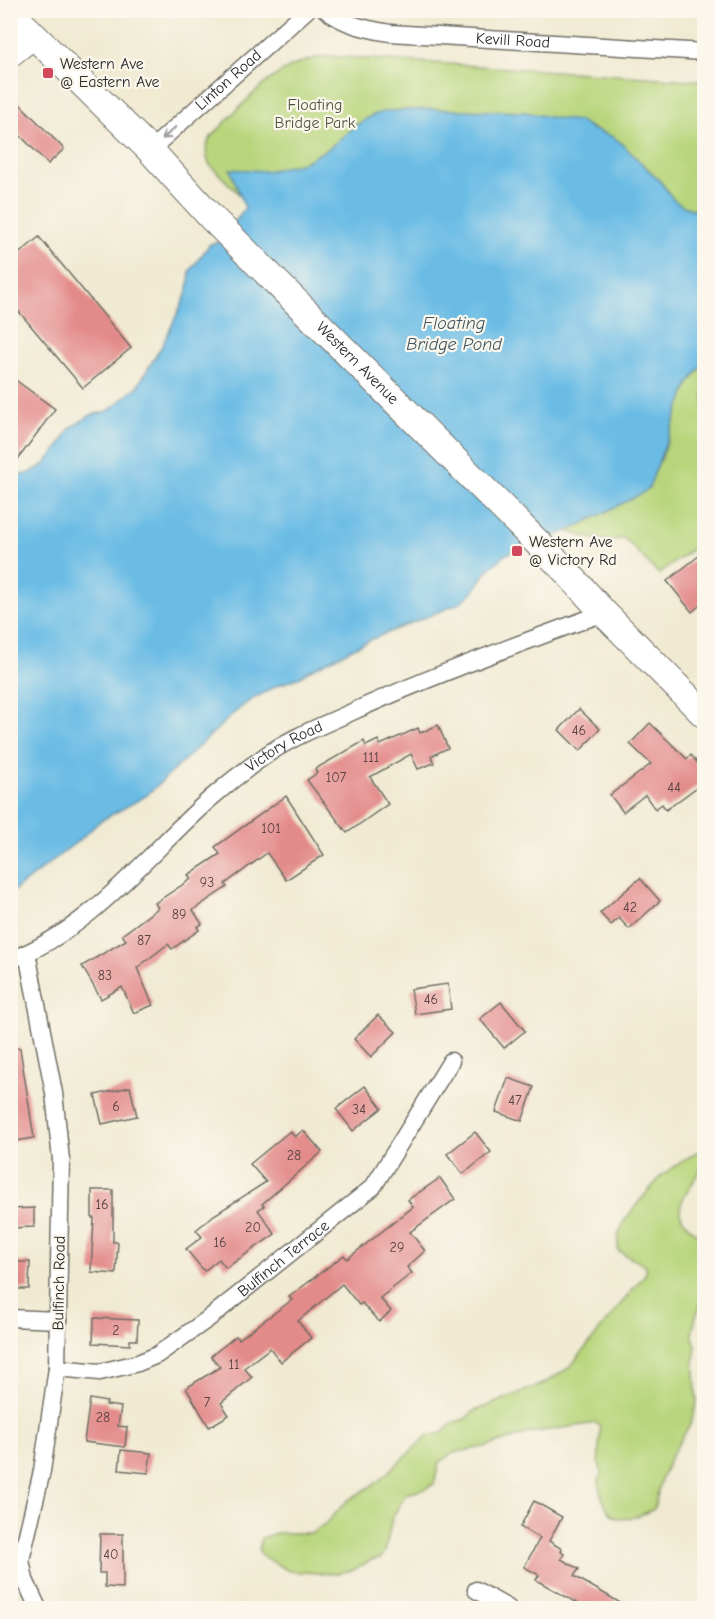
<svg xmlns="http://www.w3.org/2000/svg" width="715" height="1619" viewBox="0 0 715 1619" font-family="'Comic Neue',sans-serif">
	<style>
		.green { fill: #b8d57b; stroke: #728053; stroke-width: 1.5 }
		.water { fill: #6abce5; stroke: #4a7488; stroke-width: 1.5 }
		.building { fill: #e38a8a }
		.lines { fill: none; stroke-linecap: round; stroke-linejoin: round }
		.street-casing { stroke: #706e65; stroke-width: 19 }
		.secondary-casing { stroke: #706e65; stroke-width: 26 }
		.primary-casing { stroke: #706e65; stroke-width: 29 }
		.street { stroke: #fff; stroke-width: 16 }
		.secondary { stroke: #fff; stroke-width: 24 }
		.primary { stroke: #fff; stroke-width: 27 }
		.oneway { stroke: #a0a0a0 }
		.poi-dot { fill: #d1495b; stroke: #fbf7ec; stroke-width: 2 }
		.labels { text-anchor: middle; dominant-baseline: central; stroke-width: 4.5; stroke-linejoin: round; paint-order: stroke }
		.number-label { font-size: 14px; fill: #594343 }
		.street-label { font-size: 16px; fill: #2b2b2b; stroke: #fbf7ec }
		.poi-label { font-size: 16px; fill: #2b2b2b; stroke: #fbf7ec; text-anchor: start }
		.park-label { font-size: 16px; fill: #4e563f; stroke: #fbf7ec }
		.water-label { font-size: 18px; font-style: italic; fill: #3e5663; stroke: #fbf7ec }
	</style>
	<rect width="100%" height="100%" fill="#fbf7ec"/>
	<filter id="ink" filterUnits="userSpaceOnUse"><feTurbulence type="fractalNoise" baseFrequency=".0167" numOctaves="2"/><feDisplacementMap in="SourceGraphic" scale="12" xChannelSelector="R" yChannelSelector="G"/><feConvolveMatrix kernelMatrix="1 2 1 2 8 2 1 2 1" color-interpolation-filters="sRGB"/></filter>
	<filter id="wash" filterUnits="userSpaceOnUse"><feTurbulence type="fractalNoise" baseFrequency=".008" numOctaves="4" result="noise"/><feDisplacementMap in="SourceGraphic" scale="24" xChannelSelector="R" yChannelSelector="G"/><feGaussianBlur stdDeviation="1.35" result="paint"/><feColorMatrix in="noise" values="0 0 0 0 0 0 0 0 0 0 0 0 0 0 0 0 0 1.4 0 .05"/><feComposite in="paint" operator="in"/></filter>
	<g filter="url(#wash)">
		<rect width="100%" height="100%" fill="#f0ead2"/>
		<g class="green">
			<path d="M328 56 704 81V540L659 574 624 538C604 544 587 538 568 531L617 505 661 460 678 408 689 383 696 373 667 190C643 161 611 136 577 121L258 213 210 165C205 155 205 148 210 138 247 101 273 63 328 56Z"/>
			<path d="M704 1141V1166C698 1171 695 1179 691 1186 670 1214 682 1220 704 1241V1296L696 1316 692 1334 696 1346 694 1361 697 1404 690 1425 672 1454 661 1480 654 1509C622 1525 607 1524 599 1486 598 1482 601 1477 601 1473 600 1465 598 1457 599 1450 599 1442 601 1435 600 1427L596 1423 529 1433 488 1446 453 1453 439 1463 434 1484 425 1489 406 1494 392 1518 385 1552 381 1558 371 1560 353 1570 333 1574 289 1571 262 1556 259 1551 261 1538 276 1533H312L326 1523 347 1501 379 1481 427 1436 442 1433 453 1423 465 1419 474 1411 545 1383 570 1367 646 1273V1266L618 1251V1236L625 1220 638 1203 662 1175 701 1149Z"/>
		</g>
		<polygon class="water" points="431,109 525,112 554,118 579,121 594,130 611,136 620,142 660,181 673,199 683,206 698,211 702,220 704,241 704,363 689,383 649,487 643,493 568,531 516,549 505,555 488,570 473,592 458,604 372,639 308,671 298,678 278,685 249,701 233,714 146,796 100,821 83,837 11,893 11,473 15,476 30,473 45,464 59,447 70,428 91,415 108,411 137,387 163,344 188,291 190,271 210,244 220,242 245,208 230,169 267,171 302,163 328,149 356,125 373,115 387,111"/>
		<g id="blocks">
			<g class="building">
				<polygon points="10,94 64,149 48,164 10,125"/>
				<polygon points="39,237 131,348 83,388 10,301 10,261"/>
				<polygon points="10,376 55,409 10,470"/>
				<polygon points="705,551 705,601 692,612 667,581"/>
				<polygon points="579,709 600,729 580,751 559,730"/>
				<polygon points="650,723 687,759 691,755 705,772 705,781 666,810 662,804 655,809 645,795 623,812 610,795 651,764 630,744"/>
				<polygon points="438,725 448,748 431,756 434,763 418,769 411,754 370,777 388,804 347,833 307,780 317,773 315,769 364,741 366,746 378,740 380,745 418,728 420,733"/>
				<polygon points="286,796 324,855 286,880 267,853 225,884 227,887 193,910 202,924 197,927 199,930 172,949 168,944 137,968 153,1005 134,1013 122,987 101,999 82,966 126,940 122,935 158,908 155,903 191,879 188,875 220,854 215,847"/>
				<polygon points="640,878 660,901 629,929 619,918 611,925 600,913"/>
				<polygon points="448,984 451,1009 415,1014 411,989"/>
				<polygon points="501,1002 525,1031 504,1048 480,1019"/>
				<polygon points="378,1015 396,1032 371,1057 354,1039"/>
				<polygon points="20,1048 34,1138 10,1142 10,1049"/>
				<polygon points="508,1078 534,1087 522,1121 496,1112"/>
				<polygon points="365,1086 382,1108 353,1131 336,1109"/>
				<polygon points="130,1087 137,1116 102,1124 95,1095"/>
				<polygon points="303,1130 322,1152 262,1204 264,1206 258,1210 275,1234 226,1268 219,1259 204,1271 186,1249 202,1237 196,1230 214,1215 266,1182 250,1164 290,1131 295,1137"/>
				<polygon points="475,1132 491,1152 463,1174 447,1154"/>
				<polygon points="440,1178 455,1199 410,1232 425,1251 407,1267 412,1273 380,1298 391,1311 379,1322 362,1303 359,1305 342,1284 298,1321 311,1338 281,1362 270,1348 244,1368 252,1377 221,1403 229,1415 209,1427 186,1388 220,1367 211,1356 236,1336 239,1339 292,1300 289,1297 344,1255 347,1259 413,1207 408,1200"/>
				<polygon points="92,1190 113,1190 113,1242 118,1242 116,1274 91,1272 94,1218 92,1218"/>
				<polygon points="34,1208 34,1227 10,1228 10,1209"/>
				<polygon points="10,1262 30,1262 29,1289 10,1289"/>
				<polygon points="94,1318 138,1320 137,1340 130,1340 130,1345 93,1343"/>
				<polygon points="90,1399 107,1402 106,1405 121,1407 118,1426 127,1427 125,1447 84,1442"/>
				<polygon points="121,1450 151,1453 148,1473 119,1470"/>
				<polygon points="534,1501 562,1517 549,1541 562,1549 561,1552 564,1554 561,1559 579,1569 574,1576 629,1608 586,1608 536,1580 539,1575 524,1567 540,1538 520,1527"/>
				<polygon points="100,1534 123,1534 123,1588 105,1587 105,1573 99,1573"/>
			</g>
		</g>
	</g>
	<g filter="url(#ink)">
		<use href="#blocks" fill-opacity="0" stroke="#706e65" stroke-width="1.5"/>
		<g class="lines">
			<defs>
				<g id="street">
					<path id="s1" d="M326 10C345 25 367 29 390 33L704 52"/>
					<path id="s2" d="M150 150 307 10"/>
					<polyline points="27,953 54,1093 61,1160 57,1368 42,1471 21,1560 25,1580 38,1608"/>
					<path id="s3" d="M10 960C93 929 147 854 211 798 228 783 246 769 265 756 291 737 324 725 354 711 436 674 520 643 604 613"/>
					<polyline points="10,1318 58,1320"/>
					<path id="s4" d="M57 1368 100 1372 138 1363 157 1355 208 1319 373 1187 451 1061"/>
					<polyline points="476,1590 508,1608"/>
				</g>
				<polyline id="secondary" points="10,55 34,36"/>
				<g id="primary">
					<path id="s5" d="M10 12 150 150 211 217 565 570 604 613 704 714"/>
				</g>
			</defs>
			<use href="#street" class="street-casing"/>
			<use href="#secondary" class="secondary-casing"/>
			<use href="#primary" class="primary-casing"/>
			<use href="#street" class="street"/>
			<use href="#secondary" class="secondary"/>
			<use href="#primary" class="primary"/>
		</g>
		<defs><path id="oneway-shaft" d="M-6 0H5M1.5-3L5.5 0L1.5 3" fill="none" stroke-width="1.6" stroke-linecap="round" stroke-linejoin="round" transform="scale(1.5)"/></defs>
		<use class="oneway" href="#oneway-shaft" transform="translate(169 133) rotate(138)"/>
	</g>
	<g class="poi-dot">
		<rect x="42" y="67" width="12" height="12" rx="3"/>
		<rect x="511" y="545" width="12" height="12" rx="3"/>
	</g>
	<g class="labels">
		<g class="number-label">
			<text x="579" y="730">46</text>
			<text x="371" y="757">111</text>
			<text x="336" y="777">107</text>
			<text x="674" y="787">44</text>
			<text x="271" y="828">101</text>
			<text x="207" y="882">93</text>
			<text x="630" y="907">42</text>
			<text x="179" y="914">89</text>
			<text x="144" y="940">87</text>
			<text x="105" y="975">83</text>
			<text x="431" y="999">46</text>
			<text x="515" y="1100">47</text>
			<text x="116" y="1106">6</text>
			<text x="359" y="1109">34</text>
			<text x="294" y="1155">28</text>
			<text x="102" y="1204">16</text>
			<text x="253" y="1227">20</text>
			<text x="220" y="1242">16</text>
			<text x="397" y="1247">29</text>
			<text x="116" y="1330">2</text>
			<text x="234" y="1364">11</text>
			<text x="207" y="1402">7</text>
			<text x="103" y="1417">28</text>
			<text x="111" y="1554">40</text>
		</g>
		<g class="street-label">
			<text stroke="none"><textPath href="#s1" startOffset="192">Kevill Road</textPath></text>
			<text stroke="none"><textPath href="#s2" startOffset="105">Linton Road</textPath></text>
			<text stroke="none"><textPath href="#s5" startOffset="494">Western Avenue</textPath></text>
			<text stroke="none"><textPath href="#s3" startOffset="350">Victory Road</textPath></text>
			<text stroke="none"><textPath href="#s4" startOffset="262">Bulfinch Terrace</textPath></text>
			<text transform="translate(59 1283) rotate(-89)">Bulfinch Road</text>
		</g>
		<g class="poi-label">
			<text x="60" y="64">Western Ave<tspan x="60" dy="18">@ Eastern Ave</tspan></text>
			<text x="529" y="542">Western Ave<tspan x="529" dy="18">@ Victory Rd</tspan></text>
		</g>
		<g class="park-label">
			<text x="315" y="105">Floating<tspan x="315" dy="18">Bridge Park</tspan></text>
		</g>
		<g class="water-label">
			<text x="454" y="323">Floating<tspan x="454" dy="21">Bridge Pond</tspan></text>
		</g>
	</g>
	<rect width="715" height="1619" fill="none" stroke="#fbf7ec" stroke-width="36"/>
</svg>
